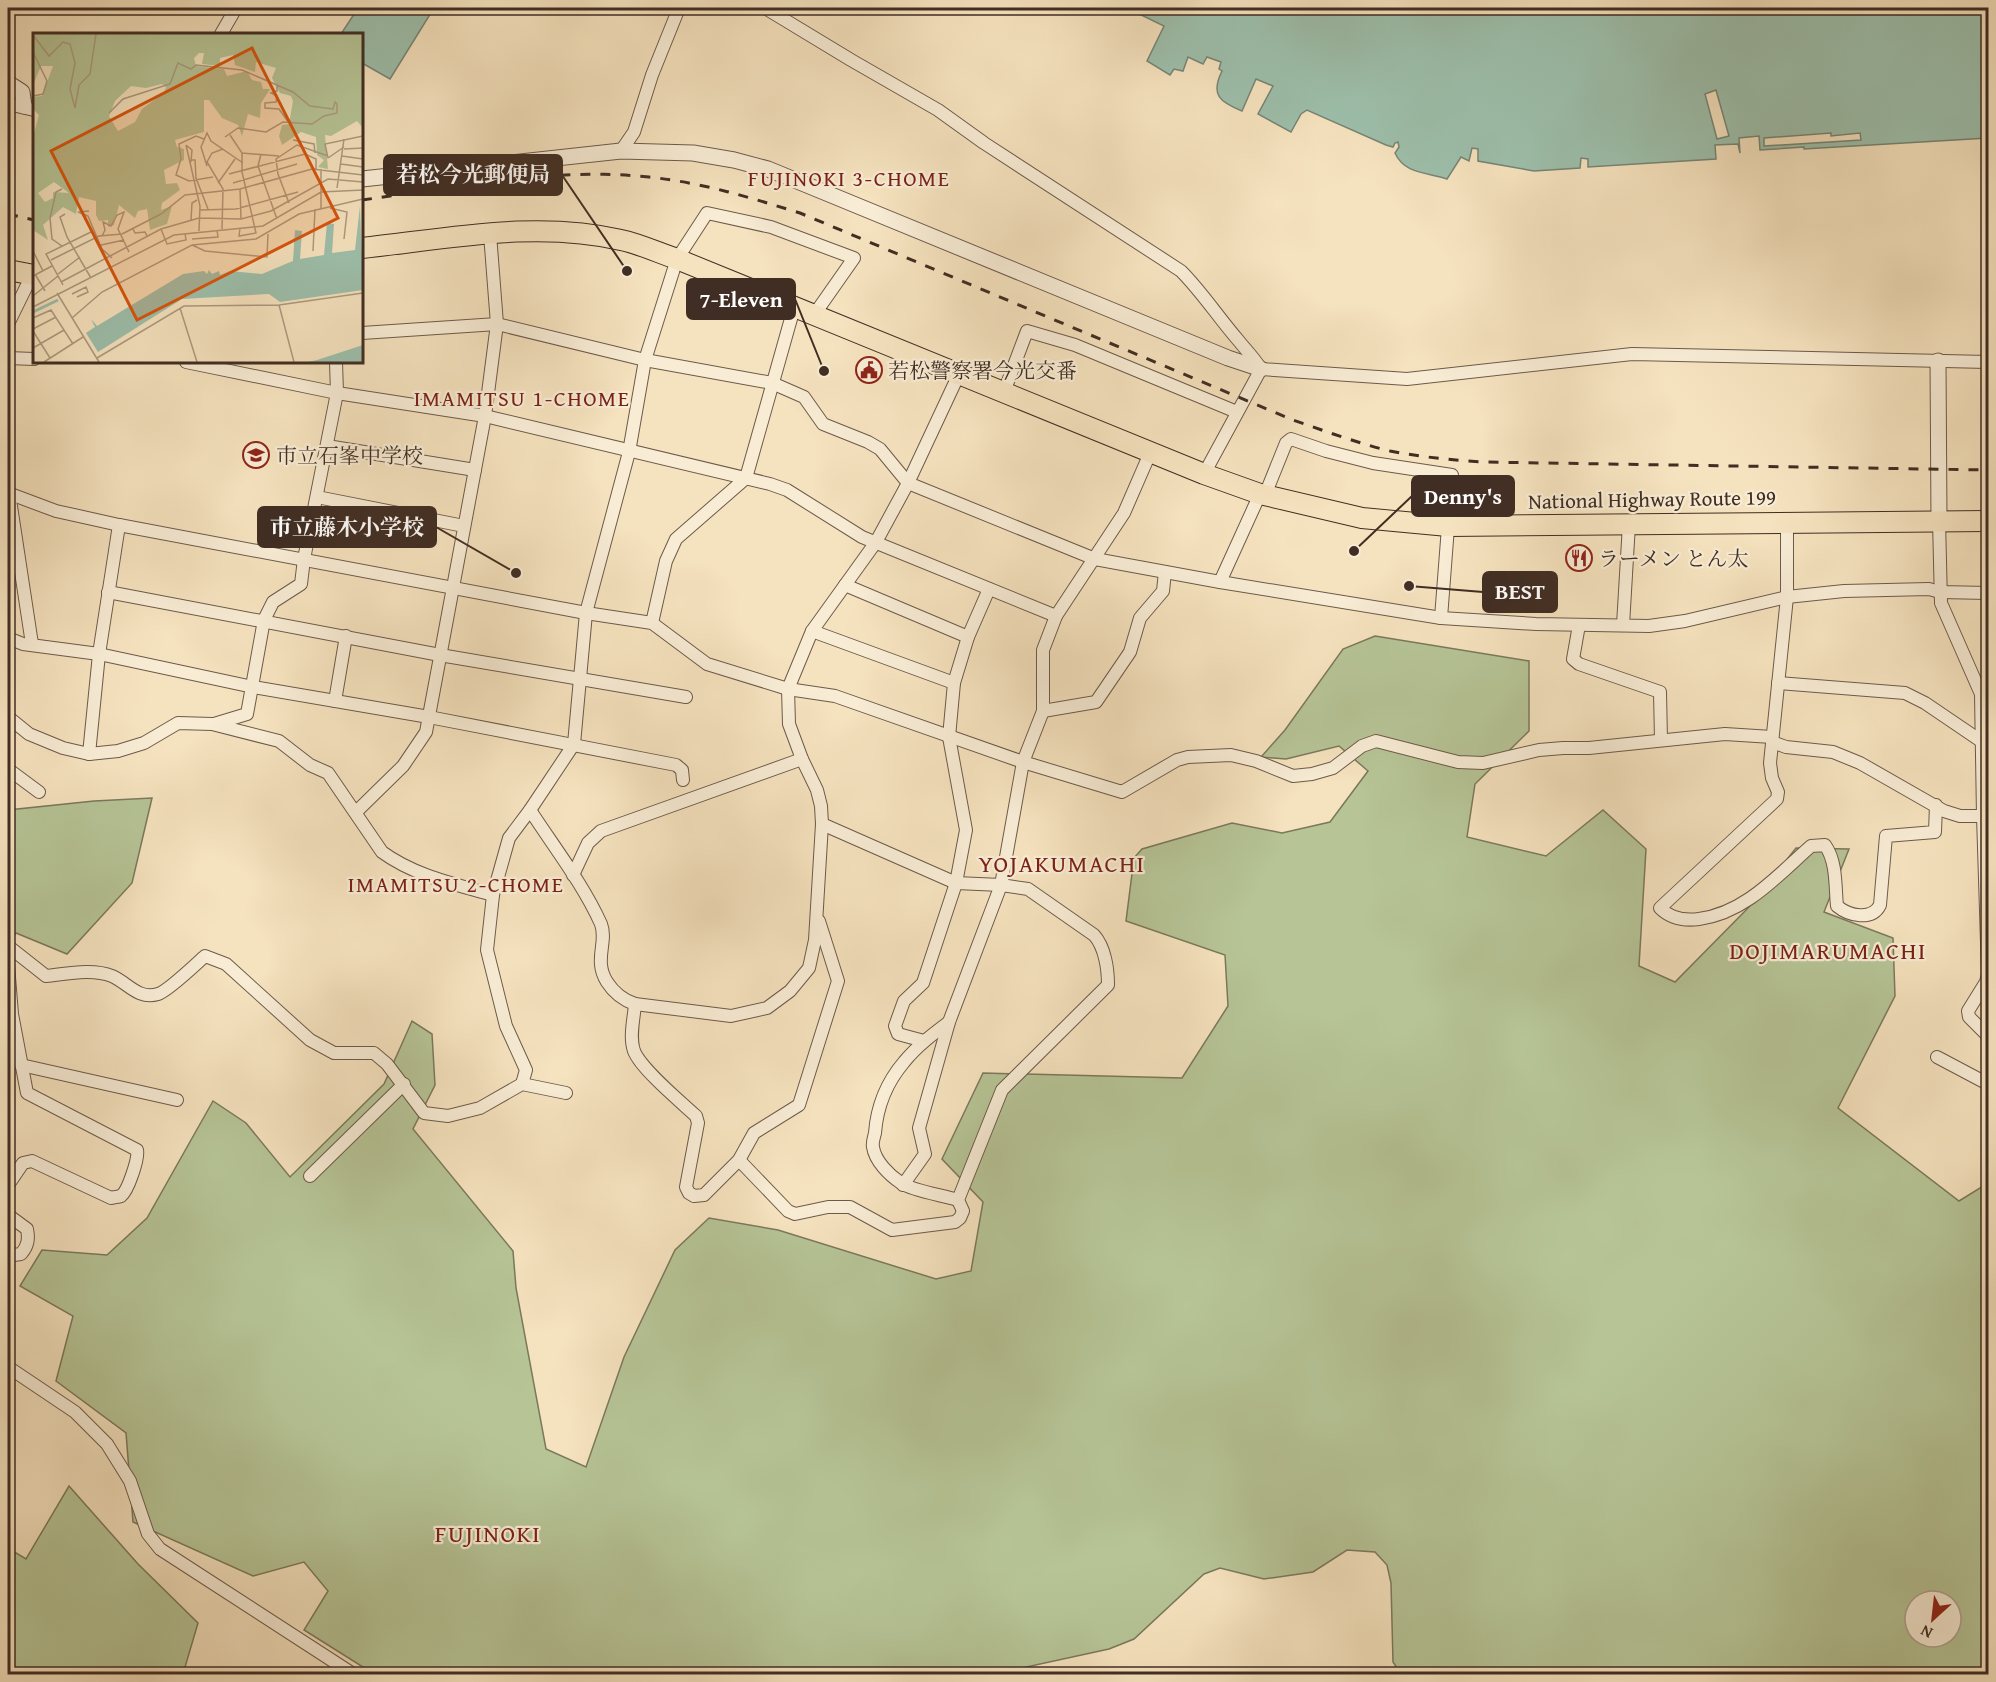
<svg xmlns="http://www.w3.org/2000/svg" width="1996" height="1682" viewBox="0 0 1996 1682" font-family="'Gentium Book Plus','Noto Serif JP',serif">
	<style>
		.green { fill: #b6c496; stroke: #7b785c; stroke-width: 1.5; fill-rule: evenodd }
		.water { fill: #9dbfab; stroke: #788575; stroke-width: 1.5; fill-rule: evenodd }
		.lines { fill: none; stroke-linecap: round; stroke-linejoin: round }
		.minor-casing { stroke: #6d5a4a; stroke-width: 14 }
		.tertiary-casing { stroke: #6d5a4a; stroke-width: 17 }
		.trunk-casing { stroke: #402d23; stroke-width: 22 }
		.minor { stroke: #f8ecd5; stroke-width: 12 }
		.tertiary { stroke: #f8ecd5; stroke-width: 15 }
		.trunk { stroke: #f5e2be; stroke-width: 20 }
		.rail { stroke: #402d23; stroke-width: 3; stroke-dasharray: 10 10; stroke-linecap: butt }
		.labels { text-anchor: middle; dominant-baseline: central; stroke-width: 4.5; stroke-linejoin: round; paint-order: stroke }
		.poi-label { font-size: 21px; fill: #402d23; stroke: #f8ecd5; text-anchor: start }
		.street-label { font-size: 21px; fill: #402d23; stroke: #f8ecd5 }
		.neighbourhood-label { font-size: 22px; letter-spacing: 1.5px; fill: #7a1f14; stroke: #f8ecd5 }
		.quarter-label { font-size: 24px; letter-spacing: 1.5px; fill: #7a1f14; stroke: #f8ecd5 }
		.inset-river { fill: none; stroke: #9dbfab; stroke-width: 3 }
		.inset-road { fill: none; stroke: #ad9a80; stroke-width: 1.5 }
		.view { fill: #d7550e; fill-opacity: 0.15; stroke: #d7550e; stroke-width: 3 }
		.inset-edge { fill: none; stroke: #402d23; stroke-width: 3 }
		.leader { fill: none; stroke: #402d23; stroke-width: 2 }
		.callout-dot { fill: #402d23; stroke: #f8ecd5; stroke-width: 2 }
		.callout { fill: #402d23; stroke: #402d23; stroke-width: 2 }
		.callout-label { font-size: 22px; text-anchor: middle; font-weight: bold; fill: #fff }
	</style>
	<rect width="100%" height="100%" fill="#f5e2be"/>
	<filter id="stains"><feTurbulence type="fractalNoise" baseFrequency=".00333" numOctaves="4"/><feColorMatrix values="0 0 0 0 .2 0 0 0 0 .09 0 0 0 0 .02 0 0 0 .5 -.17"/></filter>
	<radialGradient id="worn" r=".72"><stop offset=".6" stop-color="#630" stop-opacity="0"/><stop offset="1" stop-color="#630" stop-opacity=".3"/></radialGradient>
	<g class="green">
		<path d="M1375 636 1529 661V731L1475 784 1467 837 1546 856 1603 810 1646 849 1639 966 1675 982 1749 907 1796 848 1849 849 1824 912 1893 938 1895 996 1838 1108 1959 1201 1988 1183V1674H1401L1393 1662 1391 1583 1387 1565 1375 1552 1347 1550 1313 1572 1264 1579 1220 1568 1204 1574 1134 1639 1109 1649 994 1674H374L304 1630 328 1591 304 1562 253 1576 133 1522 126 1433 56 1381 73 1316 20 1286 42 1250 107 1255 147 1218 213 1101 246 1123 290 1177 384 1084 412 1021 432 1034 435 1085 413 1129 513 1251 516 1288 546 1449 586 1467 624 1357 675 1250 709 1218 778 1230 936 1279 971 1271 983 1202 942 1159 983 1073 1182 1078 1228 1006 1225 955 1126 921 1134 858 1142 849 1232 823 1282 833 1330 822 1368 771 1339 746 1286 759 1261 757 1285 730 1343 649ZM1915 1601H1951V1637H1915Z"/>
		<polygon points="152,798 132,883 67,954 16,933 8,943 8,810 94,801"/>
		<polygon points="69,1486 138,1564 198,1623 183,1674 8,1674 8,1548 26,1559"/>
	</g>
	<g class="water">
		<polygon points="358,8 434,8 390,79 362,63 362,34 341,34"/>
		<path d="M1127 8H1988V138L1804 149V147L1760 150 1759 136 1739 138 1740 153 1738 144 1715 145 1716 159 1588 167V159L1581 158 1580 168 1534 171 1478 161V149L1472 148 1469 161 1461 157 1447 179C1428 172 1405 175 1395 153L1399 147 1398 142 1395 143 1393 147 1386 145 1307 110 1301 114 1291 132 1258 114 1273 86 1256 79 1242 111C1220 102 1210 95 1222 71L1219 69 1221 62 1207 57 1203 64 1188 57 1183 71 1174 69 1170 75 1147 61 1164 26ZM1716 90 1729 136 1717 139 1705 94ZM1831 133V136L1860 133 1861 140 1764 146V138Z"/>
	</g>
	<g class="lines">
		<defs>
			<g id="minor">
				<path d="M765 8 851 60 938 110 984 143 1181 271C1202 292 1218 317 1238 340 1246 350 1254 358 1261 369"/>
				<polyline points="221,34 236,8"/>
				<polyline points="8,104 34,110"/>
				<polyline points="621,151 634,132 652,75 679,8"/>
				<polyline points="8,324 34,271"/>
				<polyline points="362,333 497,324 645,360 772,383 804,397 823,424 868,442 880,449 908,483 1095,559 1220,582 1441,618 1536,624 1649,626 1685,621 1787,597 1844,591 1929,589 1940,592 1988,593"/>
				<polyline points="8,358 34,359"/>
				<polyline points="186,362 337,393 485,416 770,484 787,490 862,537 1056,616"/>
				<polyline points="1261,369 1407,379 1632,354 1988,362"/>
				<polyline points="1004,392 1027,331 1075,345 1232,410 1236,414"/>
				<polyline points="327,446 475,470"/>
				<polyline points="1204,474 1261,369"/>
				<polyline points="8,493 56,511 119,525 586,613 652,623 707,664 788,689 835,696 1023,762 1122,792 1177,760 1188,757 1231,755 1256,761 1293,776 1312,774 1333,768 1362,746 1376,741 1458,762 1483,763 1539,750 1563,748 1589,748 1725,734 1772,737"/>
				<polyline points="9,493 32,644"/>
				<polyline points="1265,495 1286,443 1291,439 1326,451 1373,463 1452,475 1441,618"/>
				<polyline points="317,497 464,526"/>
				<polyline points="1939,520 1941,603 1981,694 1983,816 1988,974 1986,982 1968,1011 1969,1017 1988,1036"/>
				<path d="M1787 521V597L1770 763 1772 778 1778 792 1777 799 1660 908C1671 919 1684 921 1699 919 1745 913 1777 876 1811 846L1825 845C1837 862 1835 886 1837 906 1849 916 1872 921 1880 905L1886 836 1935 832 1936 805"/>
				<polyline points="1220,582 1260,494"/>
				<polyline points="845,585 968,637"/>
				<polyline points="108,592 440,655 686,697"/>
				<polyline points="652,623 666,561 676,539 746,478 794,308"/>
				<polyline points="1579,625 1573,659 1579,664 1660,692 1661,740"/>
				<polyline points="1623,625 1629,524"/>
				<polyline points="812,631 954,683"/>
				<polyline points="8,638 23,644 99,654 253,687 429,717 676,765 682,770 683,780"/>
				<polyline points="1778,683 1905,693 1925,703 1981,741"/>
				<polyline points="335,701 346,636"/>
				<polyline points="1043,711 1096,702 1130,652 1140,618 1163,591 1165,572"/>
				<path d="M8 717 29 734 63 748 89 754 118 751 144 743 178 723 212 724 279 741 310 765 328 773 382 852C415 876 455 884 493 895"/>
				<polyline points="214,724 247,714 264,620 273,602 301,584 304,559 337,393 336,362"/>
				<polyline points="1772,742 1786,747 1833,752 1860,763 1944,811 1960,816 1988,816"/>
				<polyline points="89,754 99,654 119,525"/>
				<polyline points="8,769 39,792"/>
				<path d="M530 810C554 847 583 884 601 924 608 942 593 960 607 982 614 993 623 1000 635 1004L731 1016 767 1008 790 991 809 968 815 940 822 824 821 806 817 790 802 759 789 724 788 689 812 631 876 542 908 483 959 374"/>
				<polyline points="356,812 403,766 426,732 485,416 497,324 490,234"/>
				<polyline points="573,875 588,843 601,831 802,759"/>
				<path d="M8 946 46 976C66 974 92 968 112 976 128 983 138 1000 158 994 168 991 196 964 205 956L226 964 310 1040 334 1053H374L387 1064 424 1113 448 1116 480 1108 522 1084 566 1093"/>
				<path d="M8 965 12 1014 27 1093 137 1150C139 1158 128 1191 121 1196 118 1197 114 1197 111 1198L32 1161 23 1163 8 1185"/>
				<path d="M635 1004C634 1018 629 1037 634 1051 641 1069 681 1102 696 1116L698 1123 686 1187 689 1193 694 1196 704 1195 739 1160 754 1133 799 1105 838 981 819 921"/>
				<path d="M949 1022C933 1034 917 1046 904 1062 887 1082 877 1106 875 1133 874 1137 872 1143 873 1147 875 1161 889 1175 901 1183 913 1191 942 1195 958 1200"/>
				<polyline points="924,1041 898,1034 895,1026 904,1001 923,983 956,883 966,830 949,737 954,683 968,637 989,589"/>
				<polyline points="1937,1057 1988,1084"/>
				<polyline points="21,1065 177,1100"/>
				<polyline points="522,1084 526,1070 506,1026 487,950 493,895 509,838 530,810 574,744 586,613 629,452 645,360 677,259 707,213 771,227 854,258 814,315"/>
				<path d="M739 1160 788 1211 795 1214 828 1207H850L892 1230 955 1222 960 1218 963 1211 958 1200 1002 1090 1108 985C1108 969 1105 947 1094 935L1028 889 1001 885 956 883 822 824"/>
				<polyline points="310,1176 404,1084"/>
				<polyline points="903,1185 925,1154 919,1128 949,1022 1001,885 1023,762 1043,711 1043,650 1056,616 1124,513 1151,451"/>
				<path d="M8 1215 27 1229C29 1239 28 1246 21 1254L14 1255 8 1251"/>
				<polyline points="8,1367 75,1412 107,1444 130,1481 148,1534 160,1549 353,1674"/>
			</g>
			<g id="tertiary">
				<polyline points="8,83 22,92 24,106"/>
				<polyline points="362,179 621,151 693,153 734,160 768,169 1228,358 1261,369"/>
				<polyline points="1938,361 1939,520"/>
			</g>
			<g id="trunk">
				<path d="M362 248C446 239 536 220 621 240 640 244 659 253 677 259L1204 474 1260 494 1362 518 1448 526 1988 521"/>
				<polyline points="8,270 34,275"/>
			</g>
		</defs>
		<use href="#minor" class="minor-casing"/>
		<use href="#tertiary" class="tertiary-casing"/>
		<use href="#trunk" class="trunk-casing"/>
		<use href="#minor" class="minor"/>
		<use href="#tertiary" class="tertiary"/>
		<use href="#trunk" class="trunk"/>
		<g class="rail">
			<path d="M362 200C456 187 553 167 649 177 704 183 748 197 800 213L1293 420C1325 431 1357 443 1390 451 1421 457 1451 460 1482 462L1988 470"/>
			<polyline points="8,214 34,220"/>
		</g>
	</g>
	<defs>
		<symbol id="civic-ring" viewBox="-11 -11 22 22"><circle r="9.5" fill="#f8ecd5" stroke="#8f2418" stroke-width="1.5"/><path d="M-.6-6.5H3V-4.5H.6V-3L4-1V1h2V6H-6V1h2V-1L-.6-3ZM-1.2 2.5V6h2.4V2.5Z" fill="#8f2418"/></symbol>
		<symbol id="school-ring" viewBox="-11 -11 22 22"><circle r="9.5" fill="#f8ecd5" stroke="#8f2418" stroke-width="1.5"/><path d="M0-5L7-2L0 1L-7-2ZM-4 1L0 2.5L4 1V4Q0 6-4 4Z" fill="#8f2418"/></symbol>
		<symbol id="restaurant-ring" viewBox="-11 -11 22 22"><circle r="9.5" fill="#f8ecd5" stroke="#8f2418" stroke-width="1.5"/><path d="M-5-6h1v4h1v-4h1v4h1v-4h1v5L-1.5 .5V6h-2V.5L-5-1ZM5-6V6H3V1.5H1.5Q1.5-4 5-6Z" fill="#8f2418"/></symbol>
	</defs>
	<g fill-rule="evenodd">
		<use href="#civic-ring" x="854" y="355" width="30" height="30"/>
		<use href="#school-ring" x="241" y="440" width="30" height="30"/>
		<use href="#restaurant-ring" x="1564" y="543" width="30" height="30"/>
	</g>
	<g class="labels">
		<g class="poi-label">
			<text x="888" y="370">若松警察署今光交番</text>
			<text x="276" y="455">市立石峯中学校</text>
			<text x="1598" y="558">ラーメン とん太</text>
		</g>
		<g class="street-label">
			<text transform="translate(1652 499) rotate(-1)">National Highway Route 199</text>
		</g>
		<g class="neighbourhood-label">
			<text x="849" y="178">FUJINOKI 3-CHOME</text>
			<text x="522" y="398">IMAMITSU 1-CHOME</text>
			<text x="456" y="884">IMAMITSU 2-CHOME</text>
		</g>
		<g class="quarter-label">
			<text x="1062" y="863">YOJAKUMACHI</text>
			<text x="1828" y="950">DOJIMARUMACHI</text>
			<text x="488" y="1533">FUJINOKI</text>
		</g>
	</g>
	<g transform="translate(33 33)">
		<rect width="330" height="330" fill="#f5e2be"/>
		<path d="M0 1H330V95L324 88 298 103 292 102 295 136 285 134 291 127 284 122 283 104 268 99 249 112 246 103 249 92 256 91 260 68 258 63 247 60 239 45 243 35 223 29 222 39 202 32 200 22 187 25V33L169 31 171 20H166L161 25 163 33 191 36 194 43 214 38 219 47 228 49 230 56H237L228 70 227 85 215 81 209 103 205 92 189 85 176 67H171V99L142 107 144 114 151 116V127L131 137 133 151 144 150 147 157 129 170 128 177 139 173 134 191 117 197 114 176 105 178 102 185 86 172 81 192 75 194V187L66 188 63 182V168L46 164 43 181 30 174 10 192 15 207 0 197V104L6 82 0 76V64L9 63 20 33H8L0 52ZM129 51 133 54 131 60 109 76 102 89 85 98 76 83 82 68 98 53 113 55ZM21 149 36 160 20 159V165L12 169 5 160Z" fill="#b6c496" fill-rule="evenodd"/>
		<path d="M327 173 330 257 247 269 236 261 149 266 65 319 53 300 62 294 58 286 64 293 150 241 171 238 174 241 176 237 179 241 186 238 187 242 197 238 229 241 255 230 260 228 262 197 269 198 267 226 291 222 294 190 301 191 299 220 322 217ZM330 312V329H275L284 327Z" fill="#9dbfab"/>
		<path class="inset-river" d="M0 279 25 267"/>
		<path class="inset-road" d="M0 2 16 23 30 9 37 11 42 30 37 56 42 75 46 52 57 41 63 1M0 19 14 48 10 61 0 63M244 51V58L238 60 244 63 243 69 232 70V75L246 76 256 90M76 80 90 66 137 51 145 30 158 36 163 32 209 37 260 59 277 73 300 76 302 69 304 71V80L291 83 279 91 250 89 233 99 205 95 192 104M197 102 209 120V139L223 200 206 203 207 195M171 106 163 103 146 111 148 126 143 142 156 148 180 144M260 107 281 111 282 120M153 112 167 173 166 198M153 112 159 117 158 129M311 116 330 115M209 120 246 123M228 121 225 133 244 186M309 123 330 126M295 125 292 111 330 103M295 125 311 114M159 127H162L163 145 175 176M308 131 330 134M174 133 168 114 174 100 178 108 210 130M288 136V176M196 141 272 121 283 126V136M185 150 202 126M200 150 264 131M304 155 311 106M207 156 208 186M256 170 245 141 243 126 264 112 295 123M297 175 314 179 311 206M167 177 203 176 265 159M56 178 45 179 55 183 69 216 79 225M32 181 27 184 34 204 58 245M158 187 159 170 164 167M100 196 102 200 112 199 114 203M128 196 134 211 153 207 152 200M189 196 190 156 174 129 179 120 190 116M89 201 128 181 152 162 207 156 279 136 330 142M69 203 72 197 70 189 78 193 84 182 91 179 85 196 96 219M159 206 185 204 184 197M68 212 91 207M159 212 172 218 234 224 235 201M29 213 19 206 17 185 23 159 29 156M0 218 10 238M280 218 282 176M18 227 66 203 89 201M2 241 12 258M25 241 47 224M0 243 19 233M28 249 128 196 166 185 208 186 238 178 295 146 330 149M30 252 13 221 60 198M24 260 66 329M39 261 53 254 55 259 44 264M0 263 25 243M246 272 261 329M0 274 141 202 230 193 288 159 330 157M147 275 164 329M0 285 18 277 40 311M39 285 69 259 159 212 223 206 266 181 330 166M0 296 23 284M0 298 17 325M0 315 31 297M64 325 151 273 246 272 330 260M11 329 50 304"/>
		<path class="view" d="M219 15 305 185 104 287 18 118Z"/>
		<rect width="330" height="330" class="inset-edge"/>
	</g>
	<path class="leader" d="M627 271L562 175M824 371L795 299M1354 551L1412 496M516 573L436 527M1409 586L1483 592"/>
	<g class="callout-dot">
		<circle cx="627" cy="271" r="6"/>
		<circle cx="824" cy="371" r="6"/>
		<circle cx="1354" cy="551" r="6"/>
		<circle cx="516" cy="573" r="6"/>
		<circle cx="1409" cy="586" r="6"/>
	</g>
	<g class="callout">
		<rect x="384" y="155" width="178" height="40" rx="6"/>
		<rect x="687" y="279" width="108" height="40" rx="6"/>
		<rect x="1412" y="476" width="102" height="40" rx="6"/>
		<rect x="258" y="507" width="178" height="40" rx="6"/>
		<rect x="1483" y="572" width="74" height="40" rx="6"/>
	</g>
	<g class="callout-label">
		<text x="473" y="182">若松今光郵便局</text>
		<text x="741" y="307">7-Eleven</text>
		<text x="1463" y="504">Denny's</text>
		<text x="347" y="535">市立藤木小学校</text>
		<text x="1520" y="599">BEST</text>
	</g>
	<rect width="1996" height="1682" fill="none" stroke="#f5e2be" stroke-width="30"/>
	<rect x="9" y="9" width="1978" height="1664" fill="none" stroke="#402d23" stroke-width="3"/>
	<rect x="15" y="15" width="1966" height="1652" fill="none" stroke="#402d23" stroke-width="1.5"/>
	<g transform="translate(1933 1619) rotate(207)"><circle r="28" fill="#f8ecd5" stroke="#aea08e" stroke-width="1.5"/>
	<path d="M0-4.5L10 22L0 15L-10 22Z" fill="#8f2418"/>
	<text y="-9" font-size="16" font-weight="bold" text-anchor="middle" fill="#402d23">N</text>
	</g>
	<rect width="100%" height="100%" filter="url(#stains)"/>
	<rect width="100%" height="100%" fill="url(#worn)"/>
</svg>
